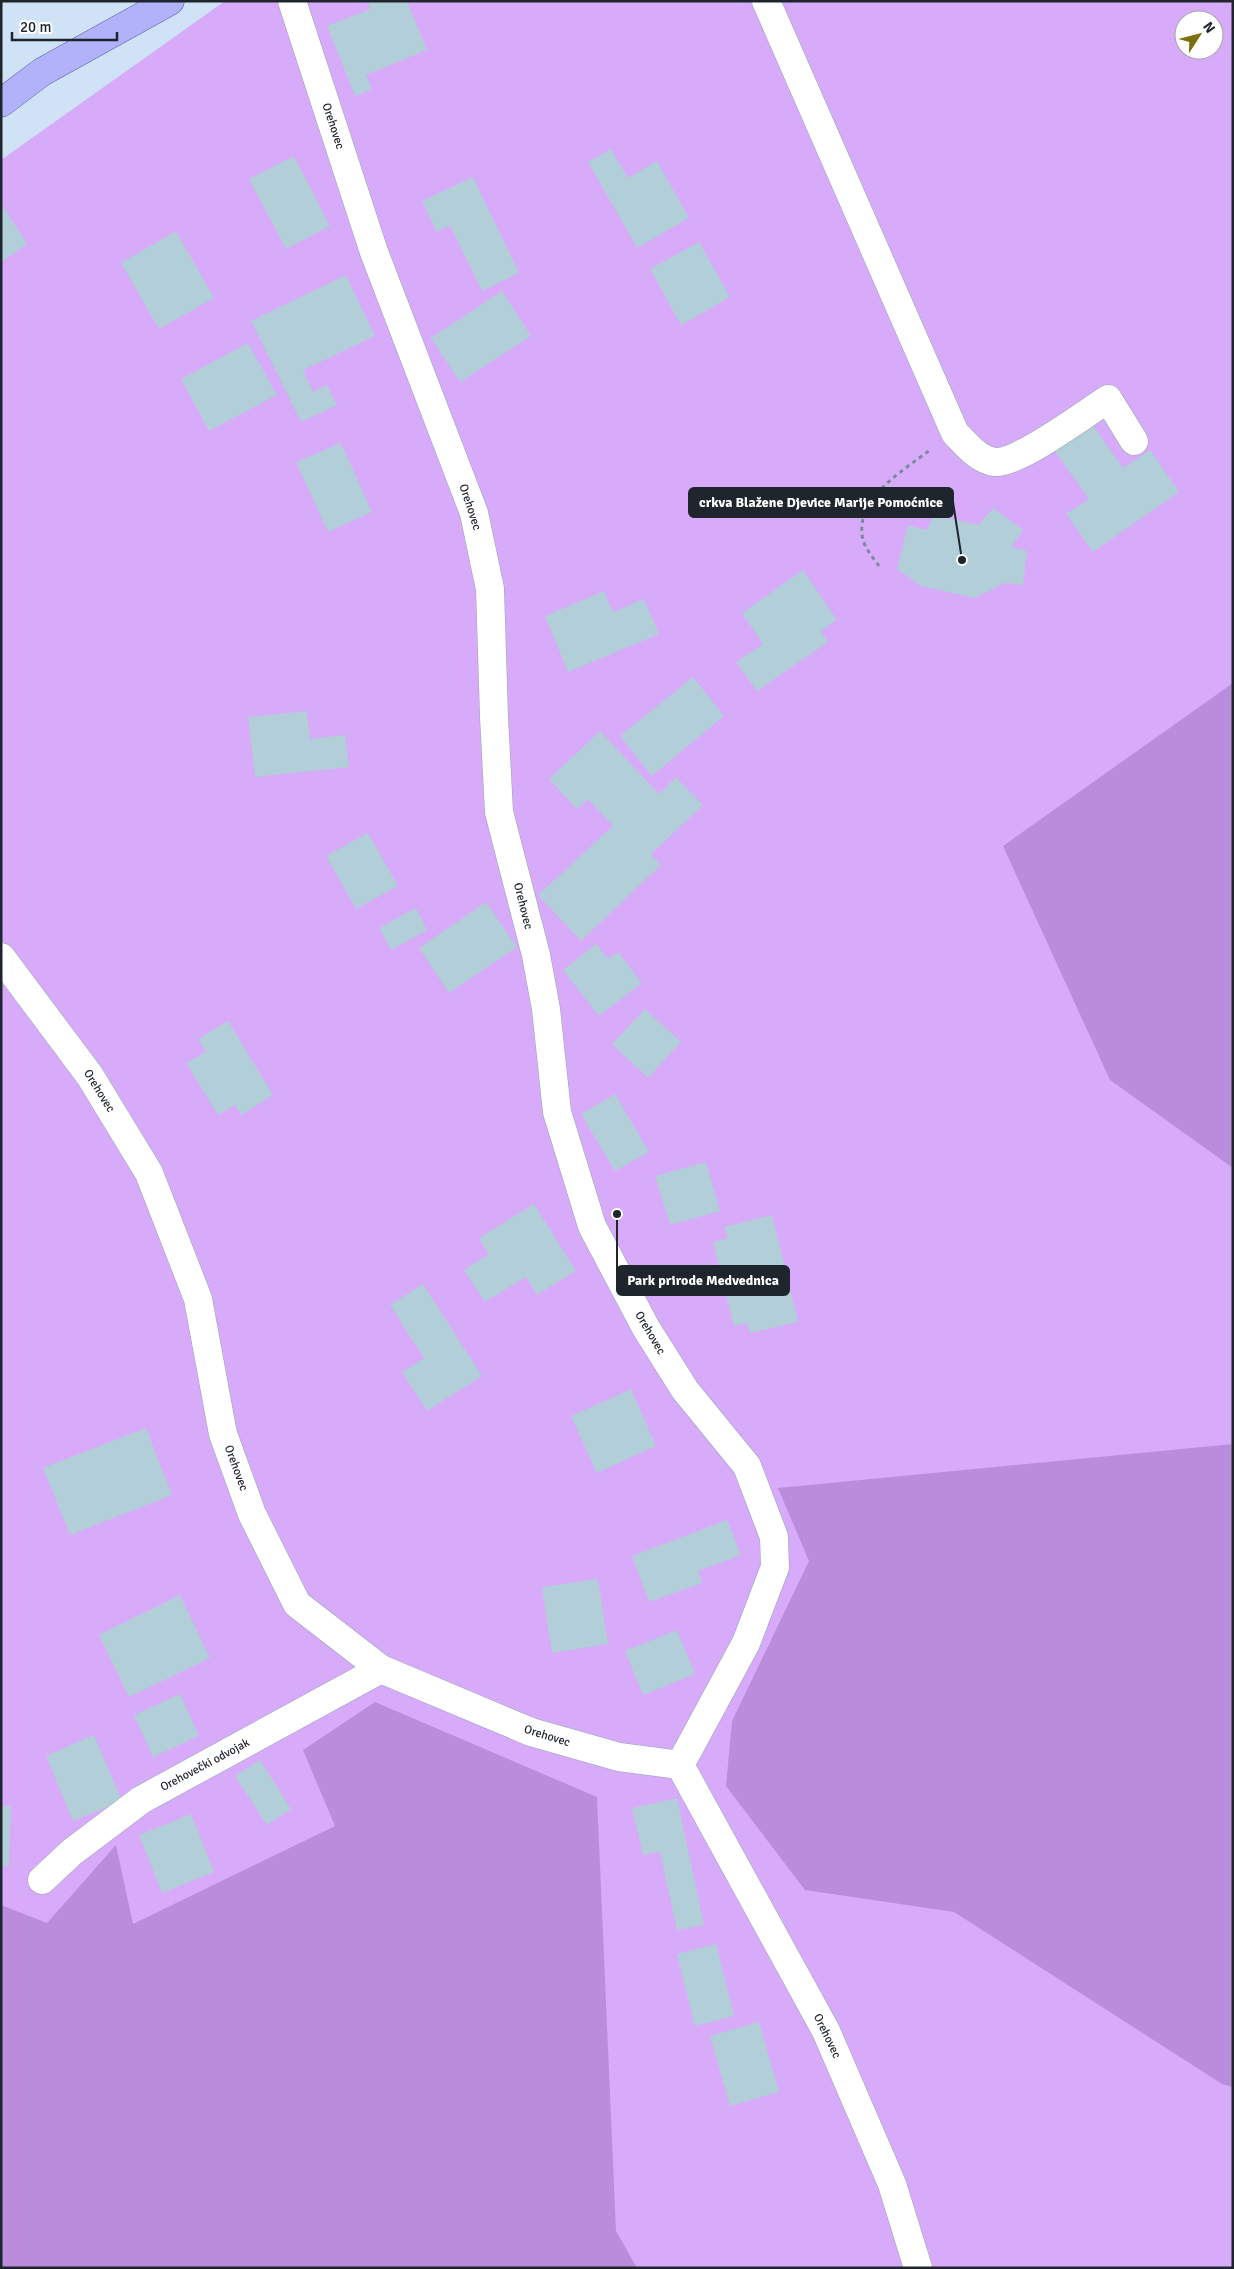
<svg xmlns="http://www.w3.org/2000/svg" width="1234" height="2269" viewBox="0 0 1234 2269" font-family="Signika,sans-serif">
	<style>
		.green { fill: #d8aafa; fill-rule: evenodd }
		.forest { fill: #ba8ddc }
		.building { fill: #b2ced8 }
		.lines { fill: none; stroke-linecap: round; stroke-linejoin: round }
		.minor-casing { stroke: #94a5b7; stroke-width: 29 }
		.major-casing { stroke: #5c5fb1; stroke-width: 29 }
		.path { stroke: #7d8a98; stroke-width: 3; stroke-dasharray: 4 4; stroke-linecap: butt }
		.minor { stroke: #fff; stroke-width: 28 }
		.major { stroke: #b2b2fb; stroke-width: 28 }
		.labels { text-anchor: middle; dominant-baseline: central; stroke-width: 5; stroke-linejoin: round; paint-order: stroke }
		.street-label { font-size: 12px; fill: #1e252c; stroke: #fff }
		.leader { fill: none; stroke: #1e252c; stroke-width: 2 }
		.callout-dot { fill: #1e252c; stroke: #fff; stroke-width: 2 }
		.callout { fill: #1e252c; stroke: #1e252c; stroke-width: 2 }
		.callout-label { font-size: 14px; text-anchor: middle; font-weight: bold; fill: #fff }
	</style>
	<rect width="100%" height="100%" fill="#d0e2f6"/>
	<path class="green" d="M225 1H1233V2268H1V160ZM1184 20H1214V50H1184Z"/>
	<g class="forest">
		<polygon points="1233,683 1233,1168 1110,1080 1003,846"/>
		<polygon points="1233,1444 1233,2087 1222,2084 954,1912 805,1890 726,1786 732,1721 809,1561 778,1488"/>
		<polygon points="375,1702 597,1797 616,2231 637,2268 1,2268 1,1905 47,1923 116,1845 133,1924 335,1826 303,1750"/>
	</g>
	<g class="building">
		<polygon points="367,1 407,1 427,50 366,75 372,89 355,96 327,26 370,9"/>
		<polygon points="611,149 628,178 657,161 689,218 637,248 588,162"/>
		<polygon points="294,156 330,226 286,249 249,179"/>
		<polygon points="473,177 519,273 482,291 450,225 437,232 422,201"/>
		<polygon points="1,203 27,244 1,262"/>
		<polygon points="176,231 214,298 159,329 121,263"/>
		<polygon points="699,242 730,297 681,325 650,269"/>
		<polygon points="346,275 375,336 303,370 313,392 327,385 337,405 301,422 251,321"/>
		<polygon points="502,291 531,336 460,382 431,338"/>
		<polygon points="248,343 277,395 209,431 181,379"/>
		<polygon points="1089,420 1123,468 1150,450 1179,492 1093,552 1066,514 1089,499 1051,446"/>
		<polygon points="341,443 372,512 328,532 296,462"/>
		<polygon points="993,508 1023,530 1011,547 1027,551 1023,585 1005,583 975,598 921,586 897,569 908,525 927,530 933,515 979,525"/>
		<polygon points="803,570 837,620 821,631 828,642 757,691 736,662 763,644 742,613"/>
		<polygon points="604,591 613,612 644,599 659,634 568,672 545,616"/>
		<polygon points="693,677 724,716 652,776 620,736"/>
		<polygon points="307,711 310,739 345,735 349,767 255,777 248,717"/>
		<polygon points="600,731 659,794 676,777 703,805 651,854 661,865 581,941 538,895 613,826 588,799 577,809 549,779"/>
		<polygon points="368,833 398,886 356,909 326,856"/>
		<polygon points="486,902 517,947 449,993 419,948"/>
		<polygon points="416,908 427,930 391,950 379,928"/>
		<polygon points="596,944 608,959 618,952 642,983 599,1016 563,970"/>
		<polygon points="645,1009 681,1042 648,1078 612,1044"/>
		<polygon points="228,1021 273,1095 241,1115 235,1105 218,1115 186,1063 206,1052 198,1039"/>
		<polygon points="615,1094 649,1152 615,1171 581,1114"/>
		<polygon points="706,1162 720,1211 670,1225 655,1176"/>
		<polygon points="534,1204 576,1271 537,1295 526,1277 485,1302 464,1270 489,1254 479,1238"/>
		<polygon points="772,1215 798,1322 750,1333 747,1323 734,1326 713,1242 728,1238 724,1227"/>
		<polygon points="423,1284 482,1376 427,1411 402,1372 424,1358 390,1305"/>
		<polygon points="631,1389 656,1446 597,1473 571,1416"/>
		<polygon points="146,1428 172,1495 70,1535 43,1468"/>
		<polygon points="727,1520 741,1555 698,1571 702,1583 649,1602 632,1556"/>
		<polygon points="598,1579 608,1644 552,1653 542,1587"/>
		<polygon points="180,1595 210,1658 129,1697 99,1635"/>
		<polygon points="677,1630 695,1674 643,1695 625,1651"/>
		<polygon points="180,1694 199,1736 153,1757 134,1715"/>
		<polygon points="94,1735 122,1801 73,1821 46,1756"/>
		<polygon points="260,1760 291,1809 267,1825 235,1776"/>
		<polygon points="677,1798 704,1925 677,1930 660,1852 643,1855 632,1808"/>
		<polygon points="1,1806 11,1806 9,1866 1,1866"/>
		<polygon points="191,1814 214,1872 162,1893 139,1835"/>
		<polygon points="716,1944 734,2016 695,2026 677,1954"/>
		<polygon points="759,2022 779,2092 730,2106 710,2036"/>
	</g>
	<g class="lines">
		<defs>
			<g id="minor">
				<polyline points="292,1 374,252 474,513 490,589 494,717 499,812 536,955 546,1009 557,1112 592,1226 646,1328 685,1390 747,1466 774,1537 775,1567 746,1643 680,1765"/>
				<path d="M766 1 955 433C966 444 978 460 995 462 1018 464 1086 413 1108 399L1134 441"/>
				<polyline points="1,957 90,1076 149,1173 198,1299 223,1434 252,1514 297,1604 381,1669 531,1732 619,1757 680,1765"/>
				<polyline points="680,1765 826,2031 892,2184 918,2268"/>
				<polyline points="42,1880 72,1852 141,1800 381,1669"/>
			</g>
			<polyline id="major" points="1,103 42,72 170,1"/>
		</defs>
		<use href="#minor" class="minor-casing"/>
		<use href="#major" class="major-casing"/>
		<path class="path" d="M879 566C874 559 865 548 863 540 853 499 903 471 930 450"/>
		<use href="#minor" class="minor"/>
		<use href="#major" class="major"/>
	</g>
	<g class="labels">
		<g class="street-label">
			<text transform="translate(333 126) rotate(72)">Orehovec</text>
			<text transform="translate(470 507) rotate(72)">Orehovec</text>
			<text transform="translate(523 906) rotate(76)">Orehovec</text>
			<text transform="translate(99 1091) rotate(58)">Orehovec</text>
			<text transform="translate(650 1333) rotate(59)">Orehovec</text>
			<text transform="translate(236 1468) rotate(70)">Orehovec</text>
			<text transform="translate(547 1736) rotate(17)">Orehovec</text>
			<text transform="translate(205 1765) rotate(-28)">Orehovečki odvojak</text>
			<text transform="translate(827 2036) rotate(64)">Orehovec</text>
		</g>
	</g>
	<path class="leader" d="M962 560L953 502M617 1214L617 1281"/>
	<g class="callout-dot">
		<circle cx="962" cy="560" r="5"/>
		<circle cx="617" cy="1214" r="5"/>
	</g>
	<g class="callout">
		<rect x="689" y="488" width="264" height="29" rx="5"/>
		<rect x="617" y="1266" width="172" height="29" rx="5"/>
	</g>
	<g class="callout-label">
		<text x="821" y="507">crkva Blažene Djevice Marije Pomoćnice</text>
		<text x="703" y="1285">Park prirode Medvednica</text>
	</g>
	<rect width="1234" height="2269" fill="none" stroke="#1e252c" stroke-width="5"/>
	<g transform="translate(1199 35) rotate(54)"><circle r="24" fill="#ffffff" stroke="#a5a8ab"/>
	<path d="M0-4L9 19L0 12L-9 19Z" fill="#7d6f0e"/>
	<text y="-8" font-size="14" font-weight="bold" text-anchor="middle" fill="#1e252c">N</text>
	</g>
	<path d="M12 32v8h105v-8" fill="none" stroke="#1e252c" stroke-width="2.5"/>
	<text x="20" y="32" font-size="15" fill="#1e252c" stroke="#ffffff" stroke-width="4" paint-order="stroke">20 m</text>
</svg>
